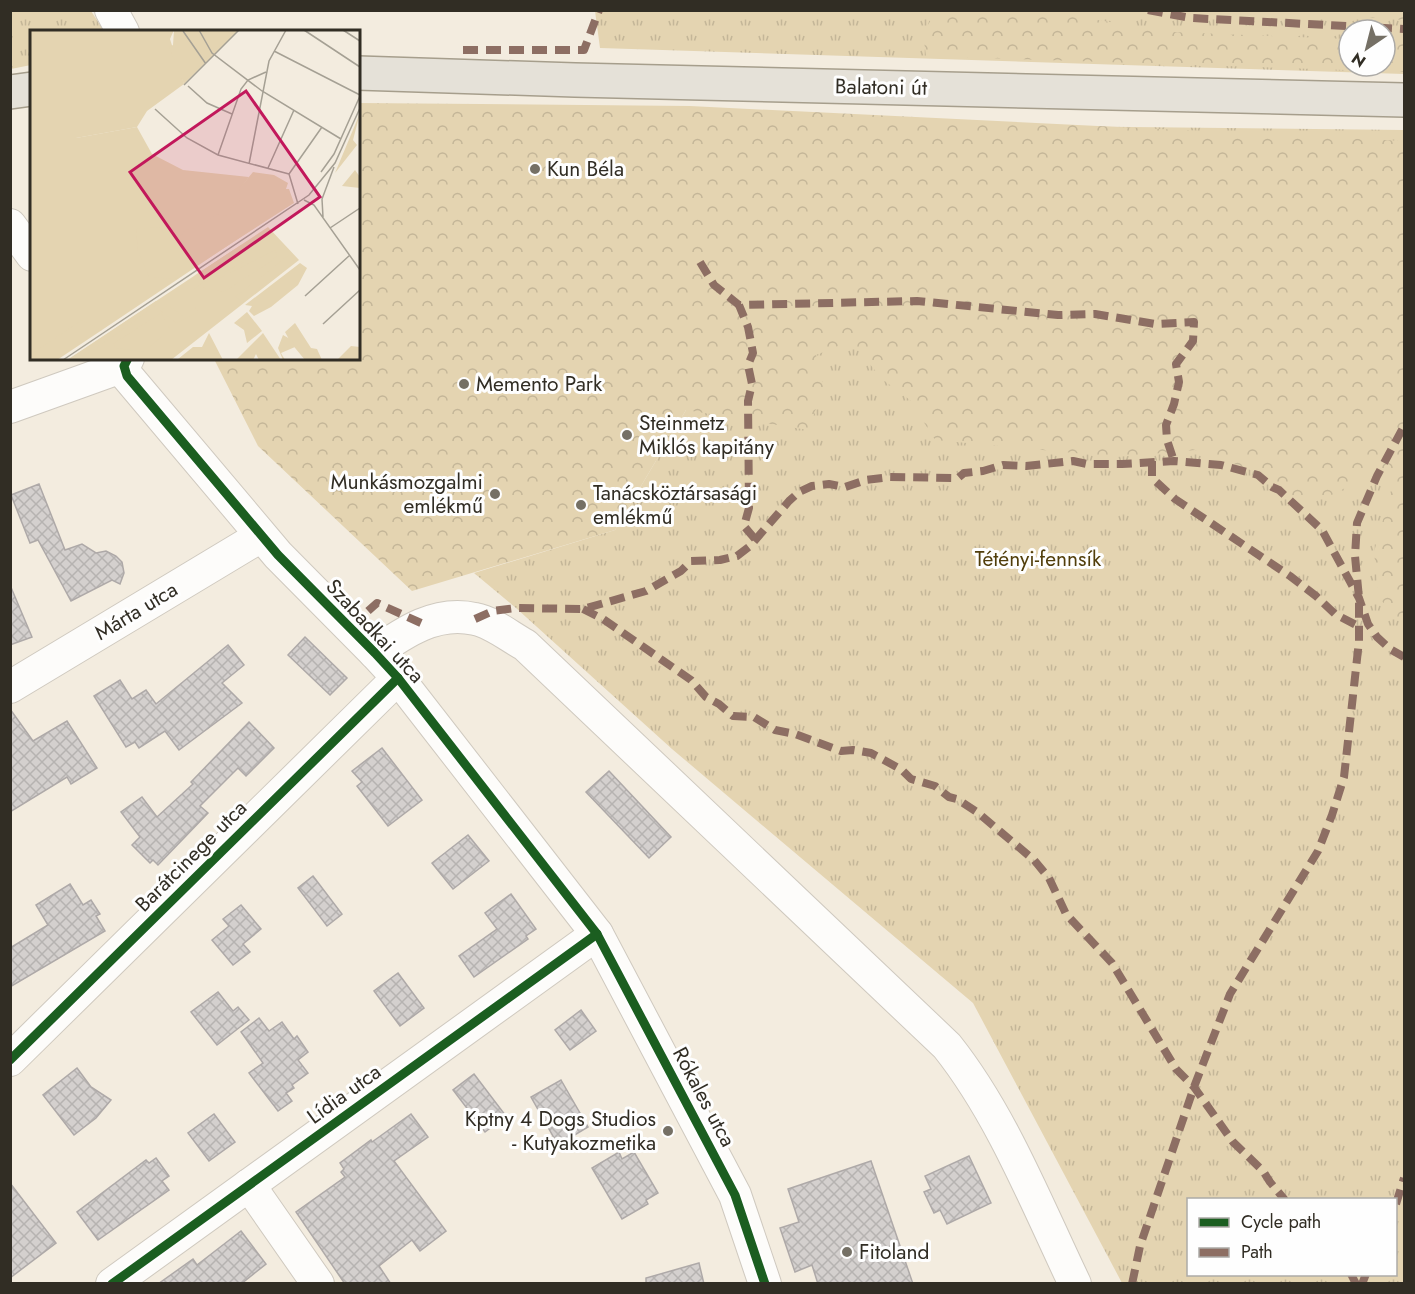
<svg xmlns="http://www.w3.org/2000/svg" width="1415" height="1294" viewBox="0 0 1415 1294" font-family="Jost,sans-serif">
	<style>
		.grass { fill: url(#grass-tufts); fill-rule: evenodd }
		.forest { fill: url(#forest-crowns) }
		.building { fill: url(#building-cross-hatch); stroke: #aea9a8; stroke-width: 1.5 }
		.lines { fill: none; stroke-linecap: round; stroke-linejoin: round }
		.minor-casing { stroke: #cfc9bf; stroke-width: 34 }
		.major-casing { stroke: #a69e8c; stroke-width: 36 }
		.minor { stroke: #fdfcfa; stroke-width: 32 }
		.major { stroke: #e5e1d8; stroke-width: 33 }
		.quiet { stroke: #8d6e63; stroke-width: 8; stroke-dasharray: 15 8; stroke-linecap: butt }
		.cycleway-casing { stroke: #fefefe; stroke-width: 13 }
		.cycleway { stroke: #1b5e20; stroke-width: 9 }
		.poi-dot { fill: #757065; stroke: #fefefe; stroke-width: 2 }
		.labels { text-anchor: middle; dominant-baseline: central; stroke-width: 6; stroke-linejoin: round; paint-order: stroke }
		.street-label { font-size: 21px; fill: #312d24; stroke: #fefefe }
		.poi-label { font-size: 21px; fill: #312d24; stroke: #fefefe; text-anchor: start }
		.park-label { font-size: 21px; fill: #513e0b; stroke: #fefefe }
		.inset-road { fill: none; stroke: #a5a094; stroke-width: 1.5 }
		.view { fill: #c2185b; fill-opacity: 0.15; stroke: #c2185b; stroke-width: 3 }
		.inset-edge { fill: none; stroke: #312d24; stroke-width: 3 }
	</style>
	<defs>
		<pattern id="grass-tufts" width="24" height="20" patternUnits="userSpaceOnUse" patternTransform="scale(1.5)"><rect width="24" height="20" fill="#e4d4b1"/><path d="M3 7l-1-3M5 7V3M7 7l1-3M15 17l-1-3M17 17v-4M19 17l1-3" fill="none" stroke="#c4b698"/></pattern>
		<pattern id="forest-crowns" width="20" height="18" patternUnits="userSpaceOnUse" patternTransform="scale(1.5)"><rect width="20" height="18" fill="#e4d4b1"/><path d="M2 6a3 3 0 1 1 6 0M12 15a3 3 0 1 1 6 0" fill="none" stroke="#c4b698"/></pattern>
		<pattern id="building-cross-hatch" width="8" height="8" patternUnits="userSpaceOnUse" patternTransform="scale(1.5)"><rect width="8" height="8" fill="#d4d0ce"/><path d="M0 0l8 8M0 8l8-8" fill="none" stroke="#b6b3b1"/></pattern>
	</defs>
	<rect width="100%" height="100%" fill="#f3ecdf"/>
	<g class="grass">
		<polygon points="11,10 91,11 104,31 32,32 31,65 11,69"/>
		<path d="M595 11H1404V74L600 48ZM1349 30H1385V66H1349Z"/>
		<path d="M947 125 1404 130V1283H1122L973 1003 672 749 516 608 474 573 615 530 686 410ZM1188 1200H1396V1274H1188Z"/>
	</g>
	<g class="forest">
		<polygon points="937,10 1042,11 1172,32 1349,39 1349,66 1385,66 1385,41 1404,42 1404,72 926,56 923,33"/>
		<polygon points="1282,11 1404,11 1404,20"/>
		<polygon points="359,103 690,106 1404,141 1404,625 1379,598 1374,552 1392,487 1368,474 1335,494 1299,502 1262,474 1195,450 1117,457 935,440 910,400 882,379 851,341 816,355 824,387 808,430 686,410 615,530 412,591 258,446 214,359 358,358"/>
	</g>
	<g class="building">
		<polygon points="39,484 65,550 82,544 96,553 106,551 116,556 122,562 124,573 120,584 112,580 71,601 38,540 30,543 11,495"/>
		<polygon points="10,585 32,637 10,645"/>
		<polygon points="305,637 347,678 330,695 288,655"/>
		<polygon points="228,645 244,665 222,683 242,703 179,750 165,731 139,748 135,742 126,747 94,696 120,680 132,699 146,690 156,704"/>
		<polygon points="10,709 33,741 67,721 97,768 71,784 67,777 10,812"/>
		<polygon points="249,722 274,748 246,776 238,768 200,806 208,813 158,865 153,860 150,863 132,845 140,837 121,812 142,797 157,817 193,784 191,782"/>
		<polygon points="382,748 422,800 388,826 357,786 362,782 352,771"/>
		<polygon points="609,771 671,837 649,858 586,792"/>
		<polygon points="468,835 489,861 453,889 432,863"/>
		<polygon points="313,876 342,914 327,926 298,888"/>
		<polygon points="70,884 83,905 91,900 100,914 96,916 105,931 10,987 10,948 48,925 36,905"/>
		<polygon points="511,894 536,929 526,936 528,939 474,977 459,956 497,929 485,913"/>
		<polygon points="241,905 261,929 243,944 250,952 233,965 212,940 229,926 223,919"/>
		<polygon points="398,973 424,1008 400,1026 374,991"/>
		<polygon points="218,992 233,1011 238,1007 249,1020 217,1045 191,1012"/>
		<polygon points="581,1010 596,1031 570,1050 555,1030"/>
		<polygon points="259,1018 269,1031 282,1022 294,1039 297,1036 308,1052 298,1060 308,1073 292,1085 294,1088 286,1093 292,1101 278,1111 249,1073 263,1063 241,1032"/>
		<polygon points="77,1068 91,1087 111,1100 96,1118 74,1135 43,1095"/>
		<polygon points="474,1074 506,1116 485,1132 453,1090"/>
		<polygon points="561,1080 588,1127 558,1145 531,1097"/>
		<polygon points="214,1114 235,1142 209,1161 188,1133"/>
		<polygon points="411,1114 428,1137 394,1161 446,1231 420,1251 412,1240 379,1266 391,1284 345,1284 296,1212 345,1177 341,1172 344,1169 340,1163 371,1140 372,1142"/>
		<polygon points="619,1152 622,1159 634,1152 658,1193 646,1200 648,1204 622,1219 592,1168"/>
		<polygon points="969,1156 991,1203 947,1224 940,1210 934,1213 924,1192 931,1189 925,1176"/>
		<polygon points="156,1158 169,1176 162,1181 169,1190 98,1240 77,1212 146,1160 149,1163"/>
		<polygon points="871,1161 913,1284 818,1284 812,1265 795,1272 780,1228 799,1222 788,1189"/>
		<polygon points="10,1183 56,1243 10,1278"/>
		<polygon points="241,1231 266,1264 241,1284 158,1284 193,1259 197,1265"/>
		<polygon points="699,1263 704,1284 646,1284 646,1278"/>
	</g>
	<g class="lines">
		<defs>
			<g id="minor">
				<polyline points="111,10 123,32"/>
				<polyline points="10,225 32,255"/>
				<polyline points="128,358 124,366 127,376 278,555 375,653 398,678 597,934 735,1195 765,1284"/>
				<polyline points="10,407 124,366"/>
				<path d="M375 653C404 632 437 610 475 619 492 622 510 637 525 645L947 1046C1002 1115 1037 1205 1075 1284"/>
				<polyline points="10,687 261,536"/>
				<polyline points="10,1060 398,678"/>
				<polyline points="249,1185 318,1284"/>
				<polyline points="112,1284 597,934"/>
			</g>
			<g id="major">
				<polyline points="358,73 575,80 1404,100"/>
				<polyline points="10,92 32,89"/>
			</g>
		</defs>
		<use href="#minor" class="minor-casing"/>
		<use href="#major" class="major-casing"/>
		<use href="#minor" class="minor"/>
		<use href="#major" class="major"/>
		<g class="quiet">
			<polyline points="1148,10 1191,18 1404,29"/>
			<polyline points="463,50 584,50 599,10"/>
			<polyline points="700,262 714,285 739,305"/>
			<polyline points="1152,461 1152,478 1175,499 1290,576 1316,596 1335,614 1362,628"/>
			<polyline points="755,539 744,526 749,508 748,401 752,384 748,365 753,353 748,327 739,305 917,301 1058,315 1095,314 1155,324 1194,322 1193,341 1176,364 1179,382 1174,404 1166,425 1167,440 1174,461"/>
			<polyline points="583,609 603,619 691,680 706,697 719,704 733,716 754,717 775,730 795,734 841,751 853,750 871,753 902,770 911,779 935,786 949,797 957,799 977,812 1034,860 1049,878 1066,914 1112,963 1176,1069 1194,1087 1233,1142 1263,1171 1270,1182 1285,1200"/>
			<polyline points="368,611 377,603 421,623"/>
			<polyline points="475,619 493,611 516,608 583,609 646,591 681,571 691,561 720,560 737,556 750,546 789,501 799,492 812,486 829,484 845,487 866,480 890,477 958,478 964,473 983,471 1003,465 1026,466 1073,461 1087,464 1122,464 1174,461 1221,465 1258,475 1272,487 1279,490 1322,530 1359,598 1368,624 1377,637 1390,649 1404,657"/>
			<polyline points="1396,1204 1404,1178"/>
			<polyline points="1351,1274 1356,1284"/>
			<polyline points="1132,1284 1140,1246 1194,1087 1230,994 1318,851 1332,815 1344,777 1359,641 1359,598 1355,556 1357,523 1377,476 1404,426"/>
			<polyline points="1362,1284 1366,1274"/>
		</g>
		<defs>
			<g id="cycleway">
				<polyline points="128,358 124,366 127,376 278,555 375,653 398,678 597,934 735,1195 765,1284"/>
				<polyline points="10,1060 398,678"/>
				<polyline points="112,1284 597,934"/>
			</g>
		</defs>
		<use href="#cycleway" class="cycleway-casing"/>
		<use href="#cycleway" class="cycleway"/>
	</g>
	<g class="poi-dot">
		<circle cx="535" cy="169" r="6"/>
		<circle cx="464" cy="384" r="6"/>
		<circle cx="627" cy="435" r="6"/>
		<circle cx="495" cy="494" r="6"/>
		<circle cx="581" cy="505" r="6"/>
		<circle cx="668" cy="1131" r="6"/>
		<circle cx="847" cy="1252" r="6"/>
	</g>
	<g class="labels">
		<g class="street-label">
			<text transform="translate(881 87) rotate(1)">Balatoni út</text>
			<text transform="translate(136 611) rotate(-31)">Márta utca</text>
			<text transform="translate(375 631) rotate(47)">Szabadkai utca</text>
			<text transform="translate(191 856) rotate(-45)">Barátcinege utca</text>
			<text transform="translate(344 1094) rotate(-36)">Lídia utca</text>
			<text transform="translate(704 1097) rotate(62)">Rókales utca</text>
		</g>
		<g class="poi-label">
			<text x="547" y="169">Kun Béla</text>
			<text x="476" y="384">Memento Park</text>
			<text x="639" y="423">Steinmetz<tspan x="639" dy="24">Miklós kapitány</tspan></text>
			<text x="483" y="482" text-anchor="end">Munkásmozgalmi<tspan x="483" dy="24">emlékmű</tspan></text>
			<text x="593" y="493">Tanácsköztársasági<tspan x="593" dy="24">emlékmű</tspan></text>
			<text x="656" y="1119" text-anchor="end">Kptny 4 Dogs Studios<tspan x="656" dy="24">- Kutyakozmetika</tspan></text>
			<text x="859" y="1252">Fitoland</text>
		</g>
		<g class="park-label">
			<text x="1038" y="559">Tétényi-fennsík</text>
		</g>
	</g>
	<g transform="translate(30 30)">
		<rect width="330" height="330" fill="#f3ecdf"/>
		<path d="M107 97 122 124 153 140 219 147 210 159 233 192 72 300 0 330V108H46ZM325 140 330 147V158L312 156ZM238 197 269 230 141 330H37ZM265 293 281 318 287 319 292 330H275L261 313 255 302Z" fill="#e4d4b1"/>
		<path d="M0 0H144L140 9 154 54 117 81 107 97 46 108H0ZM330 83 323 110 327 115 305 143ZM223 142 244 145 258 153 256 159H259L264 173 146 249 119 247 108 221 106 199 130 197 134 204 138 196 151 206 155 200 167 198 188 184 201 187 200 178 210 172 209 159ZM211 215 212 222 164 246ZM245 220 247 225 243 230 194 262 171 257 163 260 176 250H186ZM260 224 265 232 212 271 205 267ZM205 229 214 232 185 247H171ZM270 233 277 238 268 255 241 277 224 286 219 281 222 276 215 275ZM126 271 130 272 88 303 48 330H38ZM139 276 153 286 165 277 168 282 146 293 130 280ZM217 282 232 301 217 313 214 300 204 293ZM131 283 140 299 114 322 86 318 83 314ZM52 290 72 300 27 330H0V325ZM179 303 193 330 148 329 163 317H172ZM233 303 251 330H229L226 324 223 330H206ZM253 305 262 310 265 317 251 323 255 330H253L248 318Z" fill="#e4d4b1"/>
		<path d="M144 0H209L154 54 139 17 143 15ZM321 316 330 317V330H307Z" fill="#e4d4b1"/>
		<path class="inset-road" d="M169 0 182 23 232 61 311 109M274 0 330 37M313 0 330 11M153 1 176 34M244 21 330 65M154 55 209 0M158 56 177 73 202 84M125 79 157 108 188 125 259 144M188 125 211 59 218 50 236 42M219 134 239 31 256 0M238 138 264 80M291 142 304 124 330 66M259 144 292 97M259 144 268 174M274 170 284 175 330 240M293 187 292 169 304 137M300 198 330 178M275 266 320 225M293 294 330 260M33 330 279 165 305 133 330 78"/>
		<path class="view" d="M216 61 290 167 174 248 100 142Z"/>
		<rect width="330" height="330" class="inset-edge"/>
	</g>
	<rect width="1415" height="1294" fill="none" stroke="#312d24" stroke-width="24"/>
	<rect x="1187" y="1198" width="210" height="78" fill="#fefefe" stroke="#acaaa7" stroke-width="1.5"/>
	<rect x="1199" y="1218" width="30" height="9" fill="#1b5e20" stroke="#acaaa7" stroke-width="1.5"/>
	<text x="1241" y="1228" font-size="18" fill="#312d24">Cycle path</text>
	<rect x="1199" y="1248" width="30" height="9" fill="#8d6e63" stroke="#acaaa7" stroke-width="1.5"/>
	<text x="1241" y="1258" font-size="18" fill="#312d24">Path</text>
	<g transform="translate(1367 48) rotate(215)"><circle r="28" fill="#fefefe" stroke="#acaaa7" stroke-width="1.5"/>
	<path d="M0-4.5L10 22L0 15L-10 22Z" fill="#757065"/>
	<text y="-9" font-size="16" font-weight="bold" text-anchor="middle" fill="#312d24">N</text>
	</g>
</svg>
